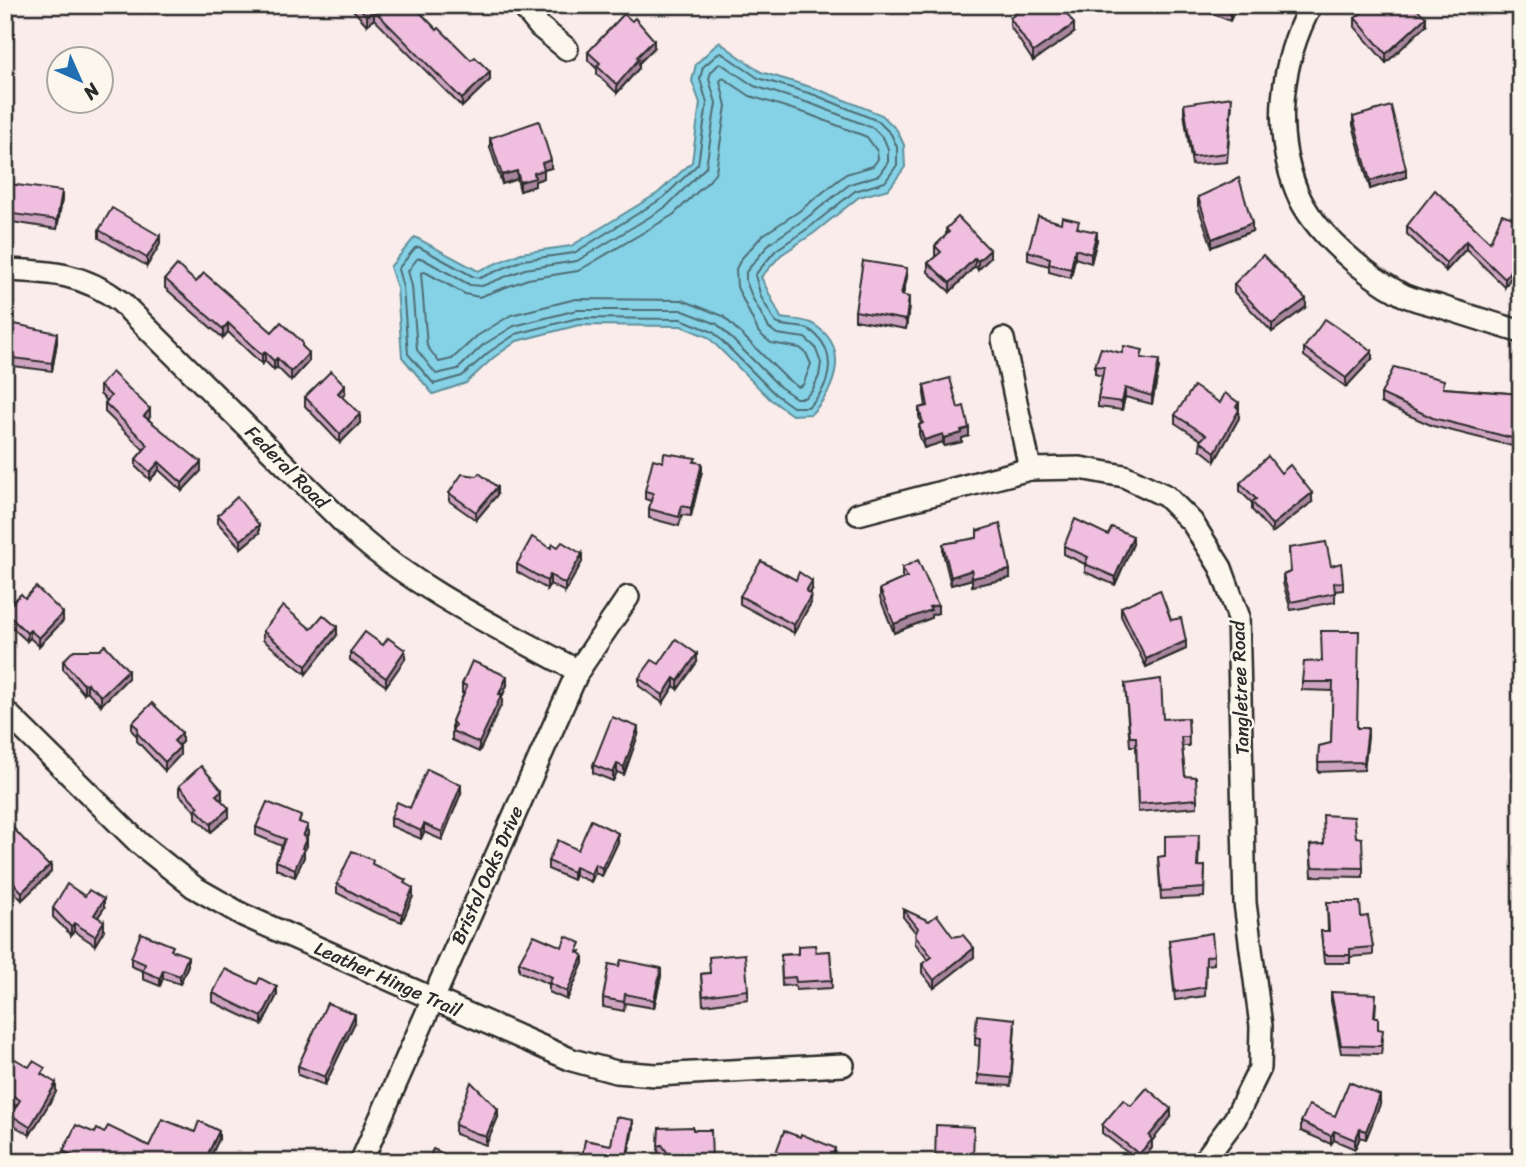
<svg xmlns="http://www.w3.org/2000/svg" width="1526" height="1167" viewBox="0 0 1526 1167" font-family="Sriracha,sans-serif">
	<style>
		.water { fill: #85d1e5; stroke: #618f9b; stroke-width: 2 }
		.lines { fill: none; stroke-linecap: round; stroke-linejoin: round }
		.shore { stroke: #4f6d75; stroke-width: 2 }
		.minor-casing { stroke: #2b2b2b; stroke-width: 26 }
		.minor { stroke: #fbf7ec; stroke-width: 21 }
		.wall { fill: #cea4c1; stroke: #2b2b2b; stroke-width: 2 }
		.shaded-wall { fill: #a8869d; stroke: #2b2b2b; stroke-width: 2 }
		.building { fill: #f0bfe0; stroke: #2b2b2b; stroke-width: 2 }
		.labels { text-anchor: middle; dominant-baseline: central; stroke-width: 5; stroke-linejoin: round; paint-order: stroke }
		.street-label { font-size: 19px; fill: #2b2b2b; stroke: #fbf7ec }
	</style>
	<rect width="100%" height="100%" fill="#f9ecea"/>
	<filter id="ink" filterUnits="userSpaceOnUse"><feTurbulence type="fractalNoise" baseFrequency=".0143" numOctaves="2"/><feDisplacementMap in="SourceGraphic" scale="14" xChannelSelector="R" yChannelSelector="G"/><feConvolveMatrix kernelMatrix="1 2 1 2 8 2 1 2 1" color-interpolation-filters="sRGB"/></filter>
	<g filter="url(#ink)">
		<path class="water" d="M719 42 761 72 817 89 882 115 897 130 904 145 905 167 889 189 859 197 814 233 781 255 761 277 781 318C790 320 805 319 813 324 851 347 836 389 811 414L792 415 770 399 708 337 681 326 579 325 517 341 493 358 466 383 433 394 402 357 397 288 390 267 415 237 478 271 521 253 571 246 658 193 692 162 700 103 692 81 696 64Z"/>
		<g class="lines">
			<g class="shore">
				<path d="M720 52 758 78 815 95 878 121 891 134 897 147V165L885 182 855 191 810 227 776 250 755 275 761 297 776 323C786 328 798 325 808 329 816 333 822 341 826 349 834 371 825 392 808 407H793L775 394 713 332 681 319 578 318 516 334 489 352 462 376 434 384 408 354 403 287 398 269 415 248 419 247 474 277 480 278 523 260 574 253 663 198 698 164 707 103 700 79 703 67Z"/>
				<polygon points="720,63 754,86 812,104 873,128 884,139 888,149 888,162 879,175 850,184 804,220 770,243 746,272 746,281 753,299 769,328 777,334 805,338 815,347 821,363 819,376 812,391 804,398 796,398 780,387 717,324 681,310 577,310 514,326 483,345 458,369 436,374 417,350 412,286 408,271 417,259 421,258 470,285 482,286 525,269 577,261 666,207 706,167 716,103 709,79 711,72"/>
				<polygon points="723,78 750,96 808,114 867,137 877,151 878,159 873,166 846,174 798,212 763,235 741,259 736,269 737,287 759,333 771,343 800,348 806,353 811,364 803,385 798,387 787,379 723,316 682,300 576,299 511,315 477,336 452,359 439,362 427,346 421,273 425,272 465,294 479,297 528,279 578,271 673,215 710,180 716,171 726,106 720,81"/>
			</g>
			<defs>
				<g id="minor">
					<polyline points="522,5 540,27 567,49"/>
					<path d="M1311 5C1281 61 1272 131 1297 192 1313 232 1365 275 1403 295 1414 300 1427 303 1439 306 1466 315 1493 323 1521 332"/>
					<path d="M5 270C51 272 83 273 121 302L355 534C421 592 501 629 578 671"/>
					<polyline points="1003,339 1030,469"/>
					<polyline points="858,514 1030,469 1080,468 1124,476 1166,496 1192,522 1221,568 1238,615 1245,903 1261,1026 1260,1068 1235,1119 1203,1162"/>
					<polyline points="5,711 139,843 194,887 243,915 572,1060 616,1072 656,1075 843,1065"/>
					<polyline points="361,1162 578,671 628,597"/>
				</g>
			</defs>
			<use href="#minor" class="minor-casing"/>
			<use href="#minor" class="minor"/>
		</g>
		<g class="wall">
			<polygon points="353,5 413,5 437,30 490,80 462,107 374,19 367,25 353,10"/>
			<polygon points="1192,5 1237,5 1230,21"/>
			<polygon points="1010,18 1074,33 1033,61 1010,26"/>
			<polygon points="1355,18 1426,25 1386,63 1355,27"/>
			<polygon points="654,48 639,63 639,68 617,93 597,74 597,69 588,60 588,52"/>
			<polygon points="1184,104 1232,105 1227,162 1192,165 1184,113"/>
			<polygon points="1353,117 1406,177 1370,189 1353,125"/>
			<polygon points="490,138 551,168 544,170 544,178 535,181 535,186 520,191 517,179 502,184 490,147"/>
			<polygon points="1198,197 1252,231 1212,247 1198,206"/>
			<polygon points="5,198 62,199 57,229 5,221"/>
			<polygon points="1521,221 1521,269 1517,267 1505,287 1466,249 1446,271 1407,234 1407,226 1490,242"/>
			<polygon points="1061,223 1079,228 1097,240 1091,263 1075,258 1071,278 1049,272 1049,266 1028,260 1028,251"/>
			<polygon points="946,229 990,258 978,270 975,266 950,292 928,272 928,263 936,256 935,255 935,246 946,236"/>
			<polygon points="99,230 160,244 147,266 99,238"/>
			<polygon points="907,277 903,295 909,306 906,329 855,320 855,311"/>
			<polygon points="165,279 196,282 272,332 302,346 309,361 291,381 277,367 274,370 265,361 262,364 228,332 223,338 165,288"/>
			<polygon points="1234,284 1306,307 1272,332 1234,292"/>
			<polygon points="5,322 57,342 52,371 5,365"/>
			<polygon points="1304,348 1372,359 1346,387 1304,356"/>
			<polygon points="1143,358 1159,368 1152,404 1125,397 1122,410 1098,407 1098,399 1102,376 1095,374 1095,366"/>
			<polygon points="924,385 958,408 969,436 962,438 962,442 944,446 943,442 924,448 919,434 919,425 921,424 919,416 919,408 926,406 924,394"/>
			<polygon points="100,386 150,417 148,419 201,471 182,491 159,470 150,480 136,467 136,459 144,450 105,412 105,403 107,401 100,394"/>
			<polygon points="1444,388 1521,394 1516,447 1433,426 1381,403 1381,394"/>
			<polygon points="345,393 342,397 360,423 340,443 305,406 305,397"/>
			<polygon points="1220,403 1239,403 1239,418 1215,461 1200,449 1201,440 1175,423 1175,415"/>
			<polygon points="663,462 696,462 702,471 691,516 682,515 679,526 649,518 649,509 651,501 645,499 645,491"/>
			<polygon points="1240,483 1312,502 1272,533 1252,510 1252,503 1240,491"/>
			<polygon points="449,493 497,495 476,520 449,501"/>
			<polygon points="218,515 259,533 241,548 218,523"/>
			<polygon points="977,531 1010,578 972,586 972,579 951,585 943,553 943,544 977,538"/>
			<polygon points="1133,544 1115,585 1085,572 1085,564 1064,554 1064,546"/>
			<polygon points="551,548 582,562 565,592 550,584 547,589 517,572 517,564"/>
			<polygon points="1289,548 1331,566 1343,582 1343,590 1335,591 1335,602 1291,610 1283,583 1283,575 1290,572"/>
			<polygon points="902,568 938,613 931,615 931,618 894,633 880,598 880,589 903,579 902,576"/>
			<polygon points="812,590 809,594 811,603 794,633 740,604 740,596"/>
			<polygon points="25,598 63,621 39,646 30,638 27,641 5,621 5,610"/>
			<polygon points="1121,607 1171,620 1186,649 1146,667 1121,616"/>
			<polygon points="311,629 337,635 306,674 263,640 263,631"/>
			<polygon points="100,650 128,678 101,705 87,691 84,694 63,669 63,661"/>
			<polygon points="350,652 405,659 386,686 350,660"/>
			<polygon points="1322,661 1358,728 1368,736 1364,770 1318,772 1319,746 1331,743 1333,691 1302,690 1302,682"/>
			<polygon points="697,662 678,689 674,686 663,703 639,686 639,678 659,664"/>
			<polygon points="462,684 507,685 502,697 502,703 479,752 452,740 452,721 464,693 462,693"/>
			<polygon points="1125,684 1163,719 1188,718 1189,746 1182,746 1185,776 1197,799 1197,807 1138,812 1136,746 1130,746"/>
			<polygon points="132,723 182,742 178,746 180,755 165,771 137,741 137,736 132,731"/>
			<polygon points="638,735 624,775 617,772 613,781 593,773 593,765"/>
			<polygon points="179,786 222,799 221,800 229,817 211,832 196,818 196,812 179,794"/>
			<polygon points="461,793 442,840 424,832 421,839 391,826 391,817 410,808"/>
			<polygon points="301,823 308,834 306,837 307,846 304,851 304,857 295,877 276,869 276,861 282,846 256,835 256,827"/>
			<polygon points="5,835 51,872 22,900 5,883"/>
			<polygon points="1356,837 1363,868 1363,877 1312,876 1310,845 1324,844"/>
			<polygon points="618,842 602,876 595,873 591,882 575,875 573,880 548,869 548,861 578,850"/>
			<polygon points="1199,843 1198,867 1205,866 1204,897 1161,899 1158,857 1165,856"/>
			<polygon points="373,865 406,884 413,896 402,922 374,912 337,893 337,884"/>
			<polygon points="1327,902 1361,917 1373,947 1373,955 1350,957 1350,963 1324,963 1321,931 1328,931"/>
			<polygon points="53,908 104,908 98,917 104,930 95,945 74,931 71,935 53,917"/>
			<polygon points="903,909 953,937 974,957 934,988 922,973 922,964 928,960 915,943 916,933 903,917"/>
			<polygon points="1169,940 1214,955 1214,964 1206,965 1205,996 1175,1000"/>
			<polygon points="173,951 188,965 180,984 163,978 160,986 143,979 143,971 131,966 131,958"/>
			<polygon points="581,951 580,953 583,963 567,1000 549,992 549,984 519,971 519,962"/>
			<polygon points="830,951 832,988 796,990 795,985 782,986 781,955"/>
			<polygon points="619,966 661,976 654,1008 625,1003 624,1011 603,1007 603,998"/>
			<polygon points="710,973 748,990 748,999 703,1005 701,974"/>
			<polygon points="257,984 277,995 262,1025 213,1002 213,993"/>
			<polygon points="1331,992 1376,1002 1375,1017 1378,1029 1383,1039 1381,1054 1341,1053 1331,1001"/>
			<polygon points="355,1022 325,1085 298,1075 298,1066"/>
			<polygon points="1015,1027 1011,1086 978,1084 980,1046 975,1045 975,1037"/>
			<polygon points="5,1063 45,1076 56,1092 30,1135 11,1124 11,1115 16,1106 5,1100"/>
			<polygon points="1380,1104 1366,1139 1360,1137 1355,1149 1334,1140 1331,1144 1301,1131 1301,1122 1335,1116"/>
			<polygon points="1131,1106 1171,1117 1152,1141 1152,1148 1140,1162 1102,1133 1102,1125"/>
			<polygon points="498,1117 486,1145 455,1134 455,1125"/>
			<polygon points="659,1128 693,1130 712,1162 668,1162 662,1154 658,1154"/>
			<polygon points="195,1132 219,1139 208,1162 69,1162 63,1159 63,1151 95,1133 104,1133 149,1146"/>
			<polygon points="800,1137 835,1156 833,1162 775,1162 775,1155"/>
		</g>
		<g class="shaded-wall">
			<polygon points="1233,5 1237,5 1230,21 1230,12"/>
			<polygon points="374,10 374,19 367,25 367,16"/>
			<polygon points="1426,17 1426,25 1386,63 1386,54"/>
			<polygon points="1074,24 1074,33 1033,61 1033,52"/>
			<polygon points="654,40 654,48 639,63 639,68 617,93 617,85 637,57"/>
			<polygon points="490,72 490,80 462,107 462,99"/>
			<polygon points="551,160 551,168 544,170 544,178 535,181 535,186 520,191 520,182 534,173 542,163"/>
			<polygon points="1406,169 1406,177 1370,189 1370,181"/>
			<polygon points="517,171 517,179 502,184 502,175"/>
			<polygon points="62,191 62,199 57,229 57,220"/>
			<polygon points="1252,223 1252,231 1212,247 1212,239"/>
			<polygon points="1097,232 1097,240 1091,263 1091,254"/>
			<polygon points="160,236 160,244 147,266 147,258"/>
			<polygon points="1466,241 1466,249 1446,271 1446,263"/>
			<polygon points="1075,249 1075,258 1071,278 1071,269"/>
			<polygon points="990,250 990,258 978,270 978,261"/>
			<polygon points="975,258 975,266 950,292 950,283"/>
			<polygon points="1517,259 1517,267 1505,287 1505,279"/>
			<polygon points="907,268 907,277 901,303 901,295"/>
			<polygon points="909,297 909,306 906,329 906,320"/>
			<polygon points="1306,299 1306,307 1272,332 1272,324"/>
			<polygon points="228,323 228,332 223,338 223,329"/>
			<polygon points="57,333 57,342 52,371 52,363"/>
			<polygon points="1372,351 1372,359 1346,387 1346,378"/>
			<polygon points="265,352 265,361 262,364 262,355"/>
			<polygon points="309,353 309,361 291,381 291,372"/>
			<polygon points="277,358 277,367 274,370 274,361"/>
			<polygon points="1159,360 1159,368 1152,404 1152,396"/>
			<polygon points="345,385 345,393 338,401 338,393"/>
			<polygon points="1125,388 1125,397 1122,410 1122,402"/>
			<polygon points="1239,403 1239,418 1215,461 1215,452 1236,406"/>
			<polygon points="150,409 150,417 144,424 144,416"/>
			<polygon points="360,414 360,423 340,443 340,434"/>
			<polygon points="1521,419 1521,428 1516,447 1516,439"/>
			<polygon points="969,428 969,436 962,438 962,442 944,446 944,438"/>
			<polygon points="943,434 943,442 924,448 924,440"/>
			<polygon points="159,462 159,470 150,480 150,472"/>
			<polygon points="201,462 201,471 182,491 182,483"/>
			<polygon points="702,463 702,471 691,516 691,508"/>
			<polygon points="497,487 497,495 476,520 476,512"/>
			<polygon points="1312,493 1312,502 1272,533 1272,525"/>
			<polygon points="259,525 259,533 241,548 241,540"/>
			<polygon points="1133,536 1133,544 1115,585 1115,577"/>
			<polygon points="582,554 582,562 565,592 565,584"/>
			<polygon points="972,570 972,579 951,585 951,577"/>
			<polygon points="1010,570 1010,578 972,586 972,578"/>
			<polygon points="550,575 550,584 547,589 547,581"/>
			<polygon points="812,581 812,590 806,599 806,591"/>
			<polygon points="811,595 811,603 794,633 794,625"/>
			<polygon points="938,605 938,613 931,615 931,618 894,633 894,624 929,607"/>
			<polygon points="63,613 63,621 39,646 39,638"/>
			<polygon points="337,627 337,635 306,674 306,666"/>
			<polygon points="30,630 30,638 27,641 27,633"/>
			<polygon points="1186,641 1186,649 1146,667 1146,659"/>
			<polygon points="405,650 405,659 386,686 386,678"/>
			<polygon points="697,654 697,662 678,689 678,681"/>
			<polygon points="128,670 128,678 101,705 101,696"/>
			<polygon points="507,676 507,685 502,697 502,703 479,752 479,743"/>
			<polygon points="674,678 674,686 663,703 663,695"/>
			<polygon points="87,683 87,691 84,694 84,685"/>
			<polygon points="638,727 638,735 624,775 624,767"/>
			<polygon points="1368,728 1368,736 1364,770 1364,762"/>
			<polygon points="182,733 182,742 174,750 174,741"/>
			<polygon points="180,747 180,755 165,771 165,762"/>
			<polygon points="617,764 617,772 613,781 613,773"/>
			<polygon points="461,785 461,793 442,840 442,832"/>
			<polygon points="222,790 222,799 216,803 216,795"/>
			<polygon points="229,808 229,817 211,832 211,824"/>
			<polygon points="424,824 424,832 421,839 421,831"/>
			<polygon points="308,825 308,834 303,844 303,836"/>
			<polygon points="618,833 618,842 602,876 602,868"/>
			<polygon points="307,837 307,846 304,851 304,857 295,877 295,869 302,848"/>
			<polygon points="51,864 51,872 22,900 22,892"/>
			<polygon points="595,864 595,873 591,882 591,874"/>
			<polygon points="575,867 575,875 573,880 573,872"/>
			<polygon points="413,888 413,896 402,922 402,914"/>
			<polygon points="104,899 104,908 94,923 94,915"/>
			<polygon points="104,921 104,930 95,945 95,936"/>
			<polygon points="74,923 74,931 71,935 71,927"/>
			<polygon points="974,948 974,957 934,988 934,980"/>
			<polygon points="583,955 583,963 567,1000 567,992"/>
			<polygon points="188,956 188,965 180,984 180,976"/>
			<polygon points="661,968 661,976 654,1008 654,1000"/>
			<polygon points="163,970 163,978 160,986 160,978"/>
			<polygon points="277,987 277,995 262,1025 262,1017"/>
			<polygon points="355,1014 355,1022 325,1085 325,1077"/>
			<polygon points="56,1083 56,1092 30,1135 30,1127"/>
			<polygon points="1380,1095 1380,1104 1366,1139 1366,1131"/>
			<polygon points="498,1109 498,1117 486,1145 486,1137"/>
			<polygon points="1171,1109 1171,1117 1152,1141 1152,1148 1139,1162 1139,1154 1149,1136"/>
			<polygon points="633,1120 633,1128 627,1162 626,1162"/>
			<polygon points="1360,1129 1360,1137 1355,1149 1355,1140"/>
			<polygon points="219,1131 219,1139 208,1162 204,1162"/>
			<polygon points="1334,1131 1334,1140 1331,1144 1331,1136"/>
			<polygon points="835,1148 835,1156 833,1162 830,1162"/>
		</g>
		<g class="building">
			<polygon points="356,5 413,5 437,30 439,28 471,60 475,57 490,72 462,99 374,10 367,16"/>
			<polygon points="1028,5 1061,5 1074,24 1033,52 1010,18"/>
			<polygon points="1213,5 1233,5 1230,12"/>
			<polygon points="1372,5 1412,5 1426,17 1386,54 1355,18"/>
			<polygon points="624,14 632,21 635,18 654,40 637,57 639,59 617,85 597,66 600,63 588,52"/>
			<polygon points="1232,97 1227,153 1192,157 1184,104"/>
			<polygon points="1391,106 1406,169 1370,181 1353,117"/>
			<polygon points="539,121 551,160 542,163 544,170 534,173 535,178 520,182 517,171 502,175 490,138"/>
			<polygon points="1239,178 1252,223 1212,239 1198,197"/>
			<polygon points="9,184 62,191 57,220 5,213 5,198"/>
			<polygon points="1435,190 1490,242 1502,214 1521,221 1521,260 1517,259 1505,279 1466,241 1446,263 1407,226"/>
			<polygon points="112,208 160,236 147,258 99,230"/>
			<polygon points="1038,216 1061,223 1062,217 1079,221 1077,228 1097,232 1091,254 1075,249 1071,269 1049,264 1050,258 1028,251"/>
			<polygon points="958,217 990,250 978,261 975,258 950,283 928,263 941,252 935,246 949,232 946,229"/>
			<polygon points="1263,255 1306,299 1272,324 1234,284"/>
			<polygon points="863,261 907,268 901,295 909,297 906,320 855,311"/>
			<polygon points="177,265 196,282 204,273 272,332 281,322 302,342 302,346 309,353 291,372 277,358 274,361 265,352 262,355 228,323 223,329 165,279"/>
			<polygon points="1325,319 1372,351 1346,378 1304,348"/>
			<polygon points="5,322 57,333 52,363 5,357"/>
			<polygon points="1124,346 1143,350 1141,358 1159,360 1152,396 1125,388 1122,402 1098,399 1104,367 1095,366 1101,348 1122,353"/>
			<polygon points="1394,367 1444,380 1443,388 1521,394 1521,419 1516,439 1433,418 1381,394"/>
			<polygon points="331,371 345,385 338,393 360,414 340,434 305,397"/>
			<polygon points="112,372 150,409 144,416 201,462 182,483 159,462 150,472 136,459 148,445 105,403 111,396 100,386"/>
			<polygon points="950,378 958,408 964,406 969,428 961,430 962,433 944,438 943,434 924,440 919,425 923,423 919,408 928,406 924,385"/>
			<polygon points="1194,386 1220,403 1225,393 1239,403 1236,406 1239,410 1215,452 1200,441 1206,435 1175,415"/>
			<polygon points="664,453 696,458 694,462 702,463 691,508 682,506 679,517 649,509 653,493 645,491 653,459 663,462"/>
			<polygon points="1268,456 1281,473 1290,465 1312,493 1272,525 1252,502 1256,499 1240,483"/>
			<polygon points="479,473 497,487 476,512 449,493 462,474 477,476"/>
			<polygon points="237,497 259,525 241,540 218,515"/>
			<polygon points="1075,519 1108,535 1112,527 1133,536 1115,577 1085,564 1088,557 1064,546"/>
			<polygon points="1000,524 1010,570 972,578 972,570 951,577 943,544 977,538 977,531"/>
			<polygon points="532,537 551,548 553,544 558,547 562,542 582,554 565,584 550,575 547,581 517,564"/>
			<polygon points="1326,542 1331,566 1341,563 1343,582 1334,583 1335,593 1291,602 1283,575 1291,572 1289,548"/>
			<polygon points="918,560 938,605 929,607 931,610 894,624 880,589 907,577 902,568"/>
			<polygon points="761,561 796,580 799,572 812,581 806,591 811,595 794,625 740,596"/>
			<polygon points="36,587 63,613 39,638 30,630 27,633 5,612 5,610 21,594 25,598"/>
			<polygon points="1160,590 1171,620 1181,618 1186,641 1146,659 1121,607"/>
			<polygon points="283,606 311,629 323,615 337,627 306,666 263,631"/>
			<polygon points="1321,631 1359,631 1357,728 1368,728 1364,762 1318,763 1319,746 1331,743 1333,682 1302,682 1304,662 1322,661"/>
			<polygon points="365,632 383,645 388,638 405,650 386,678 350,652"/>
			<polygon points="676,639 697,654 678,681 674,678 663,695 639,678 652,660 659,664"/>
			<polygon points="105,645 128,670 101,696 87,683 84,685 63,661 74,650 100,650"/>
			<polygon points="472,661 507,676 499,694 502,694 479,743 452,731 455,725 452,721 467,686 462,684"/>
			<polygon points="1161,679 1163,719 1188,718 1189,737 1181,737 1185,776 1196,777 1197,799 1138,804 1136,737 1130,737 1125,684"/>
			<polygon points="152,703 182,733 174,741 180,747 165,762 137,733 138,728 132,723"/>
			<polygon points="612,717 638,727 624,767 617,764 613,773 593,765"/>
			<polygon points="201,766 222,790 216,795 229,808 211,824 196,809 199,807 179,786"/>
			<polygon points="427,769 461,785 442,832 424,824 421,831 391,817 397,802 410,808"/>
			<polygon points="267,802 301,816 299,822 308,825 303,836 307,837 302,848 304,849 295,869 276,861 285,839 256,827"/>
			<polygon points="1323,815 1354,817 1356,837 1362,838 1363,868 1312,867 1310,845 1324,844"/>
			<polygon points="591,820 618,833 602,868 595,864 591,874 575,867 573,872 548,861 558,840 578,850"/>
			<polygon points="13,828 47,864 51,864 22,892 5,874 5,835"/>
			<polygon points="1199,835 1197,867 1205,866 1204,888 1161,891 1158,857 1165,856 1165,836"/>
			<polygon points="352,851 373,860 372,864 406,880 404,883 413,888 402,914 374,904 337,884"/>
			<polygon points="67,884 85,896 89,890 104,899 94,915 104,921 95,936 74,923 71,927 53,908"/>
			<polygon points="1327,902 1360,902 1361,917 1368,916 1373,947 1350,949 1350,955 1324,955 1321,931 1329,931"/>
			<polygon points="903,909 929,921 937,915 953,937 963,935 974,948 934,980 922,964 932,957 915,935 918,928"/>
			<polygon points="141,933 173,946 171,950 188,956 180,976 163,970 160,978 143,971 145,964 131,958"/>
			<polygon points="1212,933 1214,955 1206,957 1205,987 1175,992 1169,940"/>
			<polygon points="534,935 562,947 566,936 581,943 577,952 583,955 567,992 549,983 552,977 519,962"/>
			<polygon points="815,945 816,952 830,951 832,980 796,982 795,977 782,978 781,955 798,954 798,946"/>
			<polygon points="745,954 748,990 703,996 701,974 710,973 709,957"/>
			<polygon points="621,960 661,968 654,1000 625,994 624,1002 603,998 609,964 619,966"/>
			<polygon points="225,969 257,984 260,978 277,987 262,1017 213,993"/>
			<polygon points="1331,992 1376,994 1374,1017 1378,1017 1378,1029 1383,1030 1381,1046 1341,1045"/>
			<polygon points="327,1003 355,1014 325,1077 298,1066"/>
			<polygon points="977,1015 1015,1019 1011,1078 978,1075 980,1038 975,1037"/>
			<polygon points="10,1056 29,1067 33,1061 45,1068 41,1074 56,1083 30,1127 11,1115 20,1100 5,1091 5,1063"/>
			<polygon points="471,1082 498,1109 486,1137 455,1125"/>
			<polygon points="1349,1082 1380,1095 1366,1131 1360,1129 1355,1140 1334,1131 1331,1136 1301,1122 1309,1105 1335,1116"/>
			<polygon points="1147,1088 1171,1109 1149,1136 1152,1140 1139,1154 1102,1125 1123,1100 1131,1106"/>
			<polygon points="616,1117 633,1120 626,1162 581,1162 585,1140 611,1145"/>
			<polygon points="162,1119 195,1132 199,1121 219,1131 204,1162 172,1162 169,1161 168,1162 120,1162 116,1160 115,1162 85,1162 63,1151 76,1125 95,1133 97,1129 104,1133 108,1126 149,1146"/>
			<polygon points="936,1125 974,1127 973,1162 935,1162"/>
			<polygon points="693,1127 693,1130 711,1130 712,1162 674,1162 662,1145 658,1146 659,1128"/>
			<polygon points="784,1131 800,1137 801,1134 835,1148 830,1162 792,1162 775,1155"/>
			<polygon points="433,1149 458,1160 458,1162 427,1162"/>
			<polygon points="1287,1158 1293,1162 1284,1162"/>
		</g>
	</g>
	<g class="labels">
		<g class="street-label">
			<text transform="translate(287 467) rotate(45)">Federal Road</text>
			<text transform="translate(1240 688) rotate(-92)">Tangletree Road</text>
			<text transform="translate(487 875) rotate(-66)">Bristol Oaks Drive</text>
			<text transform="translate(388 979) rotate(24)">Leather Hinge Trail</text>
		</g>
	</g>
	<rect width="1526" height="1167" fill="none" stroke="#fbf7ec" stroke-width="28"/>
	<rect x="14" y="14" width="1498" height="1139" fill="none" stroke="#2b2b2b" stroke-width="2.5" filter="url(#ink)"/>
	<g transform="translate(80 80) rotate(135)"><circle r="33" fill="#fbf7ec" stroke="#a8a59f" stroke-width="2"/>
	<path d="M0-5L12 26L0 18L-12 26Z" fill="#1f6fb2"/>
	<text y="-10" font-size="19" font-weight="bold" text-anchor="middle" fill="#2b2b2b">N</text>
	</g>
</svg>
